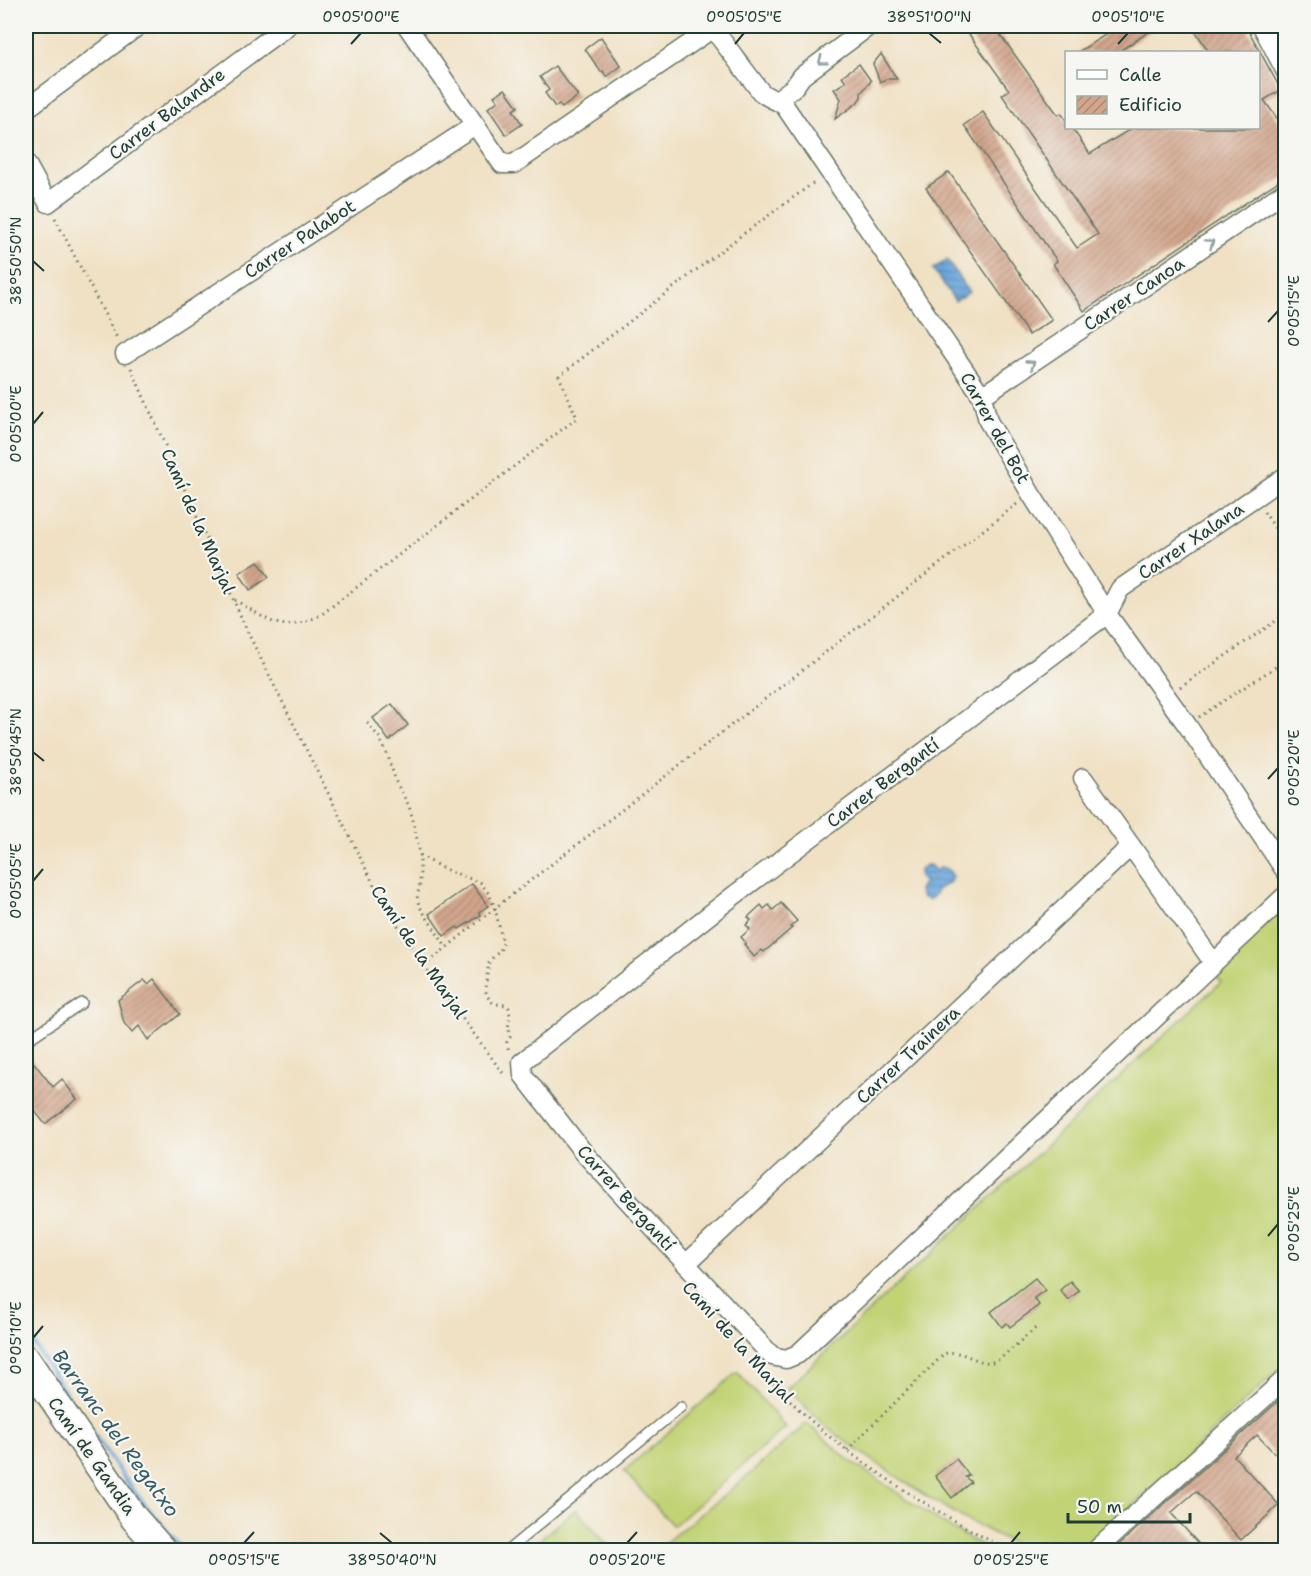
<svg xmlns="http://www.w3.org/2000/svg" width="1311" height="1576" viewBox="0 0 1311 1576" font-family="'Shantell Sans',sans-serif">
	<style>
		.grass { fill: #c2d376; stroke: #708855; stroke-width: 1.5 }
		.water { fill: url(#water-rules); stroke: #457288; stroke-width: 1.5 }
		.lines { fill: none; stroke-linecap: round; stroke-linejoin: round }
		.stream { stroke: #6ba6db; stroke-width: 4.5 }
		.building { fill: url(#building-hatch) }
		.service-casing { stroke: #687666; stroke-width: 12 }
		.minor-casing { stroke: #687666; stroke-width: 21 }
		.secondary-casing { stroke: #687666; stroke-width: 30 }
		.path { stroke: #687666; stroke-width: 3; stroke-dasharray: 1.5 4.5; stroke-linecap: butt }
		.service { stroke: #fff; stroke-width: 9 }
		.minor { stroke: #fff; stroke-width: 18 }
		.secondary { stroke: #fff; stroke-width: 27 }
		.oneway { stroke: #8f9e9a }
		.ticks { fill: none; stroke: #1f3d34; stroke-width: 2 }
		.labels { text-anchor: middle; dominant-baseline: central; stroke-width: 4.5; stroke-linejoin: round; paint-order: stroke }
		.street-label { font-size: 18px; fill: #1f3d34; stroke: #f6f6f2 }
		.water-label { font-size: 20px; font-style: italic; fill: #365c66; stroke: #f6f6f2 }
		.neatline { fill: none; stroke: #1f3d34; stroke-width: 2 }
		.ticks-label { font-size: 15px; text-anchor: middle; fill: #1f3d34 }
	</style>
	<defs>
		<pattern id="water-rules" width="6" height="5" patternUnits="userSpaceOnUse" patternTransform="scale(1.5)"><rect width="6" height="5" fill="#6ba6db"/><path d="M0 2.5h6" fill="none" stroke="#5788b2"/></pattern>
		<pattern id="building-hatch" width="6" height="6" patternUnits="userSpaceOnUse" patternTransform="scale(1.5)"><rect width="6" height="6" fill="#d3a68c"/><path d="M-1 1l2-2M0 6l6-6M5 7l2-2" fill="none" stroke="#ab8873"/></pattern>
	</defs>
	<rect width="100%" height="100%" fill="#f6f6f2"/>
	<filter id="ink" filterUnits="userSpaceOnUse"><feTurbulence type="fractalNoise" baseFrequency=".0167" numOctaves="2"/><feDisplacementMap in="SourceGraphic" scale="12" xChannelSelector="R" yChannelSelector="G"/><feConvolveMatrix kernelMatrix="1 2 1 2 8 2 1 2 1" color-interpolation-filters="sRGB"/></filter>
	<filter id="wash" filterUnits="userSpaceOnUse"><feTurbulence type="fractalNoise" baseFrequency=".008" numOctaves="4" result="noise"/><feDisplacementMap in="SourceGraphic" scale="24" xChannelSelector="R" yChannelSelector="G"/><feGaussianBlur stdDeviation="1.35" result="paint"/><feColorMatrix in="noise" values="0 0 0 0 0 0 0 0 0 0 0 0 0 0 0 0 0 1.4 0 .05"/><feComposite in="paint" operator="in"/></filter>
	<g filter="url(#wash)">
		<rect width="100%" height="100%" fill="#f0e1c4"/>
		<g class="grass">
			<polygon points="1285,907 1285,1364 1085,1550 1026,1550 965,1519 920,1492 856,1449 826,1427 787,1388 1221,982 1214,972"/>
			<polygon points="737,1372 786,1427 673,1526 624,1471"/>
			<polygon points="807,1423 850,1461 952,1529 990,1550 656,1550 744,1479"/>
			<polygon points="576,1509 612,1550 527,1550"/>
		</g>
		<g class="water">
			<polygon points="947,260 969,292 955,301 933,269"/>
			<path d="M925 865H930L936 871 939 868C946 867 950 870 952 876L950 882 938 889 933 897 928 900 921 897 919 891 921 886 924 883 919 877V871Z"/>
		</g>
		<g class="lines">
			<g class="stream">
				<polyline points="26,1332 70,1400"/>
				<polyline points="80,1415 132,1489 183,1550"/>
			</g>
		</g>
		<g id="blocks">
			<g class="building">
				<polygon points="963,26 994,26 1058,115 1061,113 1066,120 1066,128 1072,128 1090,154 1132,128 1258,128 1258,52 1209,52 1192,26 1246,26 1281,90 1264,100 1286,131 1286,176 1084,311 1053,264 1057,261 964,125 983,112 1077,248 1098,234 1002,95 1009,90"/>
				<polygon points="1119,26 1158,26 1118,52 1078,52"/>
				<polygon points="601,37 621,66 606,77 603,71 601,72 585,49"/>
				<polygon points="881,54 897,79 886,79 880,82 873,64"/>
				<polygon points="859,64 871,81 861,93 861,97 857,103 835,119 841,99 834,89 846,82 842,76"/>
				<polygon points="555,66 578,96 562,108 559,104 555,107 545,93 549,90 540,77"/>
				<polygon points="505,89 518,107 513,110 522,124 506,135 488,108 498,101 494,96"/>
				<polygon points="949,172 1052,320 1029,335 926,188"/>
				<polygon points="258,561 269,577 250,590 239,573"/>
				<polygon points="392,704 408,725 389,741 373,718"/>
				<polygon points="472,884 488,906 479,912 481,915 459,929 457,927 444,936 429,914"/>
				<polygon points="781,903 797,921 790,927 792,928 764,952 762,950 754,957 744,944 746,943 741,937 750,929 746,925 751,920 748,917 761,905 764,909 769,905 773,910"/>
				<polygon points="154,979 180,1014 148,1040 139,1026 132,1033 124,1023 118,1000 144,980 148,984"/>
				<polygon points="26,1053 53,1087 62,1079 77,1099 45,1124 26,1100"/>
				<polygon points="1035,1278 1045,1290 1034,1298 1039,1305 1010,1327 1007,1323 1002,1327 991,1312"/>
				<polygon points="1070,1281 1079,1291 1068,1300 1060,1290"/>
				<polygon points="1286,1394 1286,1465 1257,1435 1234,1456 1279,1505 1241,1540 1196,1491 1171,1513 1205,1551 1112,1551"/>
				<polygon points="956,1459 969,1475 965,1477 971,1482 952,1498 935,1476"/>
			</g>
		</g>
	</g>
	<g filter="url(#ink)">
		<use href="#blocks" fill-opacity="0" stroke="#687666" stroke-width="1.5"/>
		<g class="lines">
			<defs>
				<g id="service">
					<polyline points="26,1041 82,1003"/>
					<polyline points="508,1550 681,1407"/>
				</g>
				<g id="minor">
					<polyline points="407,26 502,164 514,164 713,28"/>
					<path d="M711 26 761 92C768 98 776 100 784 105L982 396 988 421 1031 494 1107 614 1187 725 1286 872"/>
					<polyline points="1262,26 1286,72"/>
					<polyline points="777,100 794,87 802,76 869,26"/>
					<polyline points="26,109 138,26"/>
					<polyline points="26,163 48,203 287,26"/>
					<polyline points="125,354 475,125"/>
					<polyline points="982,396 1286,191"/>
					<polyline points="1286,476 1120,589 1107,614 732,897 522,1062 523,1075 584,1153 686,1264 772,1356 786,1359 798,1354 1286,895"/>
					<polyline points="1083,778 1213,962"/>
					<polyline points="686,1264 1131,846"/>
					<polyline points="1096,1550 1286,1378"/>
				</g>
				<polyline id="secondary" points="26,1359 134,1518 162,1550"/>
			</defs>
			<use href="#service" class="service-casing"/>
			<use href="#minor" class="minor-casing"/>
			<use href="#secondary" class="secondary-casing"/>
			<g class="path">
				<polyline points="55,218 118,340"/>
				<polyline points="131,368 249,635 381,899 424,966 505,1076"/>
				<polyline points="1264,512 1286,544"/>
				<path d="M235 600C246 606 265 620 276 623 291 628 309 621 322 614L577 418 559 376 739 237 816 181"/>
				<polyline points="1180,687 1286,614"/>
				<polyline points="1199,717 1286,660"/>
				<polyline points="367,723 379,737 388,756 396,782 409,806 414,824 420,855 420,883 417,899 420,907 446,947"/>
				<polyline points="1277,831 1286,826"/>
				<polyline points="420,855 442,868 481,883 489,894 495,908 503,944 500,951 493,957 489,963 485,988 487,996 492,1002 496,1004 506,1005 509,1008 510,1016 508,1029 510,1037 507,1042 509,1052"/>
				<polyline points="424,966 495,908 1017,504"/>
				<path d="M761 1370C783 1393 805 1417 830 1437 885 1481 946 1517 1007 1550"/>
				<path d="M847 1450 944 1354C963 1346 981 1371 1000 1359L1038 1326"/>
			</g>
			<use href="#service" class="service"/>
			<use href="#minor" class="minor"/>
			<use href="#secondary" class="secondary"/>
		</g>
		<defs><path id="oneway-chevron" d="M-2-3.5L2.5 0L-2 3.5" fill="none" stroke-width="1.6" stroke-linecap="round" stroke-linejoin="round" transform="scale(1.5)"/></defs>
		<g class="oneway">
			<use href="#oneway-chevron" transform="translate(822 61) rotate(143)"/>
			<use href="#oneway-chevron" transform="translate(1210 243) rotate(-34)"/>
			<use href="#oneway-chevron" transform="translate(1031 364) rotate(-34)"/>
		</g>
	</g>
	<path class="ticks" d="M929 33 941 43M351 44 361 33M735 44 744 33M1118 44 1128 33M33 261 44 271M1268 322 1278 311M33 424 43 412M33 752 44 761M1268 779 1278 768M33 881 43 869M1268 1236 1278 1224M33 1338 43 1326M380 1533 392 1543M244 1543 254 1532M627 1543 637 1532M1011 1543 1020 1532"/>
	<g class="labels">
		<g class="street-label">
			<text transform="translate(167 114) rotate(-37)">Carrer Balandre</text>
			<text transform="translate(300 239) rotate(-33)">Carrer Palabot</text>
			<text transform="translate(1134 294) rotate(-34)">Carrer Canoa</text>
			<text transform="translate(995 428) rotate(61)">Carrer del Bot</text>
			<text transform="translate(198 521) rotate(66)">Camí de la Marjal</text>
			<text transform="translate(1191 541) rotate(-34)">Carrer Xalana</text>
			<text transform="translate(883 783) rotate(-37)">Carrer Bergantí</text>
			<text transform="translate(419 952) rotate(56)">Camí de la Marjal</text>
			<text transform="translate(908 1055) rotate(-43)">Carrer Trainera</text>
			<text transform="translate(626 1198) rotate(48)">Carrer Bergantí</text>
			<text transform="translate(738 1342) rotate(48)">Camí de la Marjal</text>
			<text transform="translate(92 1456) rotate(55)">Camí de Gandia</text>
		</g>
		<g class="water-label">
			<text transform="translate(116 1433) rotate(54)">Barranc del Regatxo</text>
		</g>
	</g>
	<rect width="1311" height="1576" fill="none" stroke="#f6f6f2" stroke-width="66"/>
	<rect x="1065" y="51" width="195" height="78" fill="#f6f6f2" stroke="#a0aca6" stroke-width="1.5"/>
	<rect x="1077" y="70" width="30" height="9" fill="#ffffff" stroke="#a0aca6" stroke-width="1.5"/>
	<text x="1119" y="81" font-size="18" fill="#1f3d34">Calle</text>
	<rect x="1077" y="96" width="30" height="18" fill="url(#building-hatch)" stroke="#a0aca6" stroke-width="1.5"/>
	<text x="1119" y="111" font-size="18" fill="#1f3d34">Edificio</text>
	<path d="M1068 1513v9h122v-9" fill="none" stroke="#1f3d34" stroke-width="3"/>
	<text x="1077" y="1513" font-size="18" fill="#1f3d34" stroke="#f6f6f2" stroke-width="4.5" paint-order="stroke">50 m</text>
	<rect x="33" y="33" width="1245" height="1510" class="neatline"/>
	<g class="ticks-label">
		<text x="361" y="22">0°05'00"E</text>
		<text x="744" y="22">0°05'05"E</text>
		<text x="929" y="22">38°51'00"N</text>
		<text x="1128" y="22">0°05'10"E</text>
		<text transform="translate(16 261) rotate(-90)" y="5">38°50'50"N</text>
		<text transform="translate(1294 311) rotate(-90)" y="5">0°05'15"E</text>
		<text transform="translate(16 424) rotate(-90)" y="5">0°05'00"E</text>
		<text transform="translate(16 752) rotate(-90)" y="5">38°50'45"N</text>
		<text transform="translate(1294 768) rotate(-90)" y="5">0°05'20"E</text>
		<text transform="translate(16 881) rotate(-90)" y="5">0°05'05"E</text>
		<text transform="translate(1294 1224) rotate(-90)" y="5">0°05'25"E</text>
		<text transform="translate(16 1338) rotate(-90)" y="5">0°05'10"E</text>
		<text x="244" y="1565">0°05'15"E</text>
		<text x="392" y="1565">38°50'40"N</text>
		<text x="627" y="1565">0°05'20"E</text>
		<text x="1011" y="1565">0°05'25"E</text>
	</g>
</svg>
